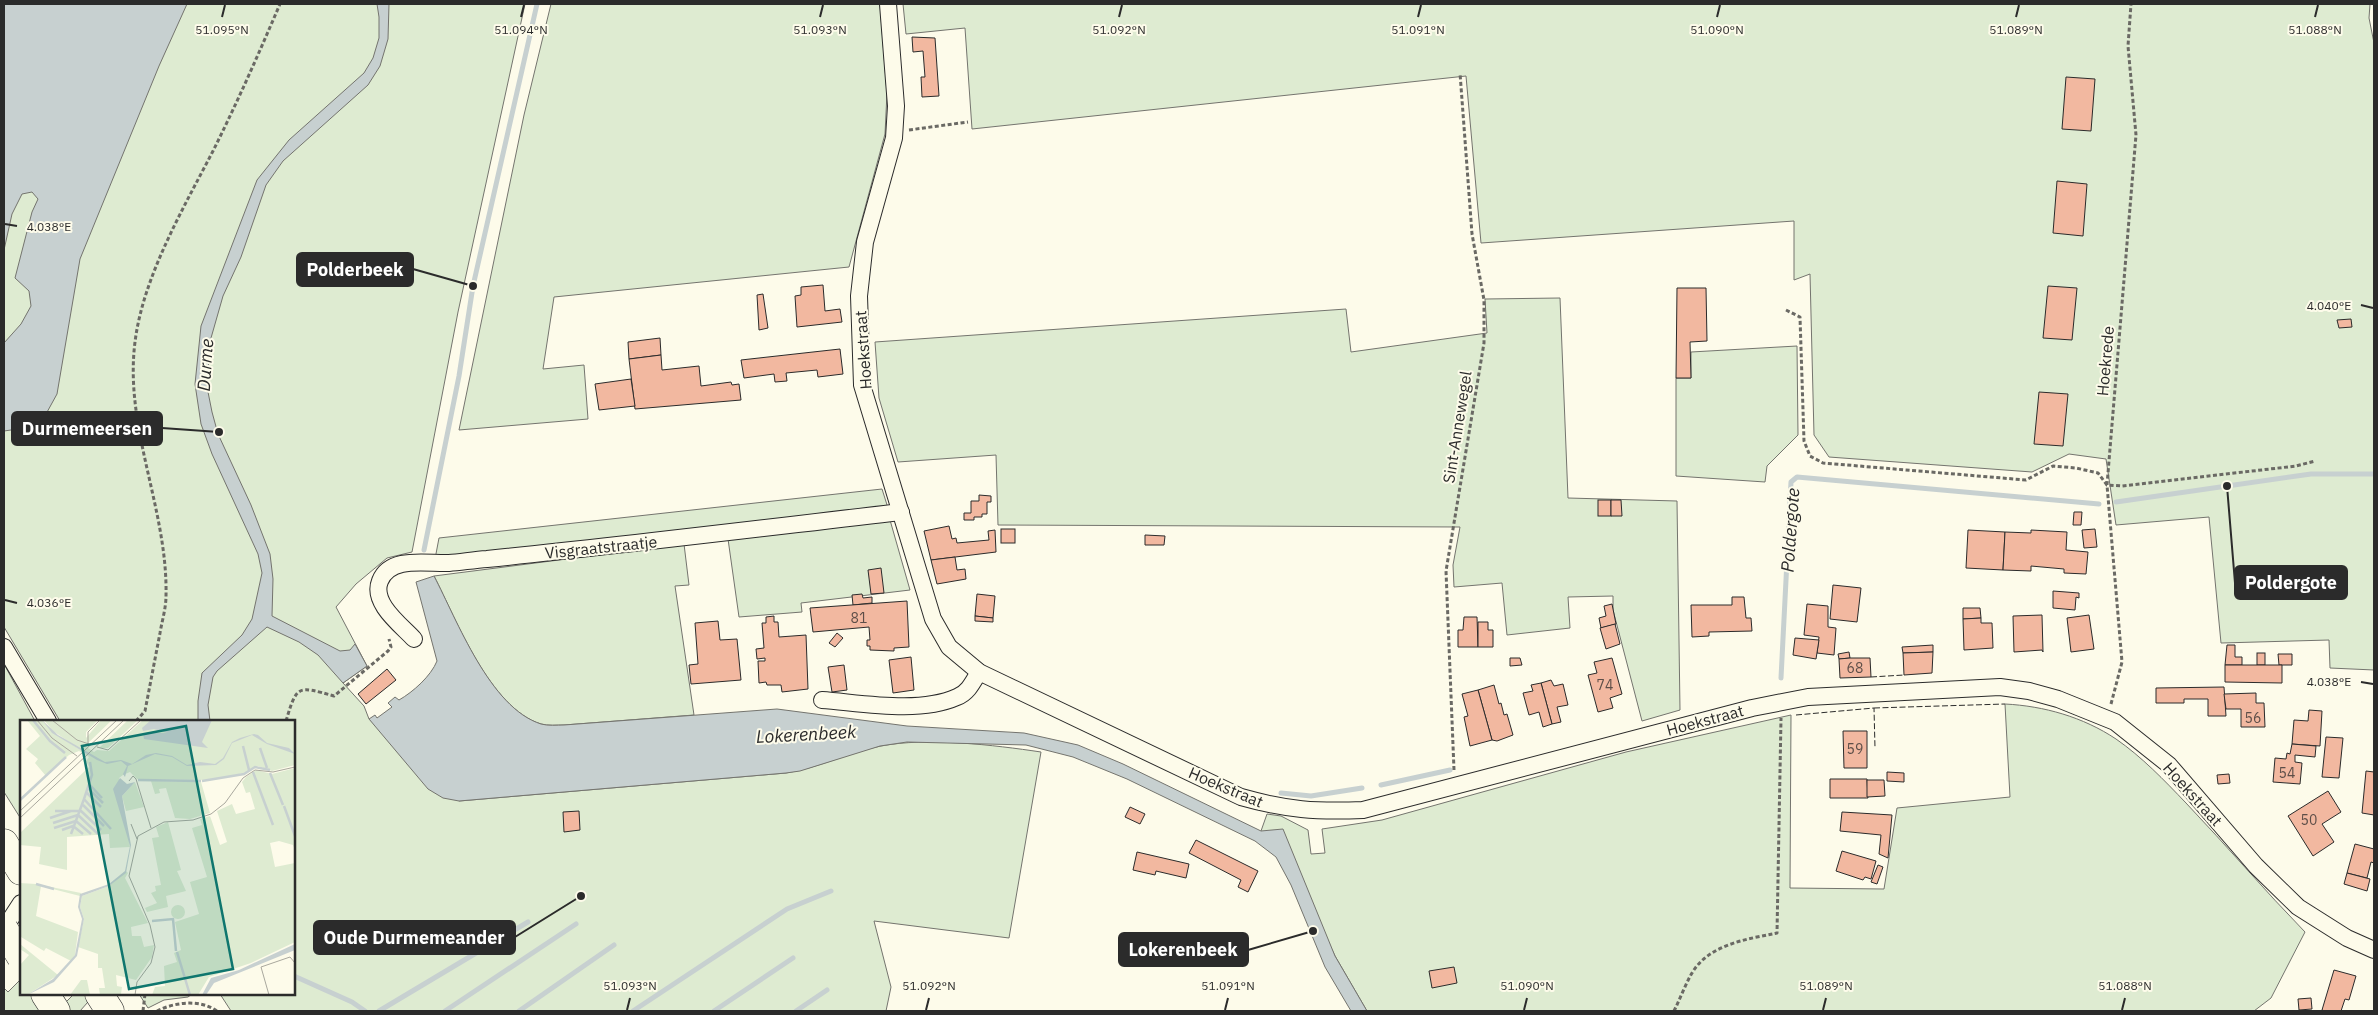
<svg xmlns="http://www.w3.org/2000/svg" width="2378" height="1015" viewBox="0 0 2378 1015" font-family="'IBM Plex Sans',sans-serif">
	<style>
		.green { fill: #deebd1; stroke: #74746e }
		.water { fill: #c7d0d0; stroke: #74746e }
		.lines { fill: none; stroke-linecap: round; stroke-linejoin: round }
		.stream { stroke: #c7d0d0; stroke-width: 5 }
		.building { fill: #f2b8a0; stroke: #2b2b2b }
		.minor-casing { stroke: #2b2b2b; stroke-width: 18 }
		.motorway-casing { stroke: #2b2b2b; stroke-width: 29 }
		.path { stroke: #6a6964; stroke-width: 3; stroke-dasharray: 4 2.5; stroke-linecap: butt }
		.minor { stroke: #fdfbea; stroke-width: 16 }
		.motorway { stroke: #fdfbea; stroke-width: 28 }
		.motorway-bridge-casing { stroke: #2b2b2b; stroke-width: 29; stroke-linecap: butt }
		.motorway-bridge { stroke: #fdfbea; stroke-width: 28 }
		.fence { stroke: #2b2b2b; stroke-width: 1; stroke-dasharray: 6 2.5; stroke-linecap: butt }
		.ticks { fill: none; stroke: #2b2b2b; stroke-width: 2 }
		.labels { text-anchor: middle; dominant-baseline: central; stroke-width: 4; stroke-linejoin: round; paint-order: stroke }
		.number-label { font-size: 14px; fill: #5d4e48 }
		.street-label { font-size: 16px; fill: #2b2b2b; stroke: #fdfbea }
		.water-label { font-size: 18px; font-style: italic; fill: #2b2b2b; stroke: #fdfbea }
		.inset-river { fill: none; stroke: #c7d0d0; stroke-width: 2.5 }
		.inset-road { fill: none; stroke: #a9a89e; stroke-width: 1 }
		.view { fill: #0f766e; fill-opacity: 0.15; stroke: #0f766e; stroke-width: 2.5 }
		.inset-edge { fill: none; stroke: #2b2b2b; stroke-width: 2.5 }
		.ticks-label { font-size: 12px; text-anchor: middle; fill: #2b2b2b; stroke: #fdfbea; stroke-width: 4; stroke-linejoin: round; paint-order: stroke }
		.leader { fill: none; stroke: #2b2b2b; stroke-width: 2 }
		.callout-dot { fill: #2b2b2b; stroke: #fdfbea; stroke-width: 2 }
		.callout { fill: #2b2b2b; stroke: #2b2b2b; stroke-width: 2 }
		.callout-label { font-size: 18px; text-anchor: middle; font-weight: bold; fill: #fff }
	</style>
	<rect width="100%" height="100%" fill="#fdfbea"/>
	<g class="green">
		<path d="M4 4H525L458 312 412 552 387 558 356 584 336 607 367 666 343 683 364 706 369 719 459 801 786 773C819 768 849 752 881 746 927 737 994 745 1041 752L1009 938 874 921 891 987 886 1011H231L220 994H294V721H60L4 627Z"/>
		<polygon points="551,4 880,4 887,93 885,134 849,267 554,297 543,369 584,365 588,419 459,430 524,115"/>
		<polygon points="903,4 2370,4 2369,18 2374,43 2374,670 2330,668 2329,640 2221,643 2209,517 2116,525 2106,459 2069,454 2032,472 1829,457 1814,435 1810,274 1794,280 1794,221 1481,243 1466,76 972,129 965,28 906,34"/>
		<polygon points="1560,298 1568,498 1677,501 1680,710 1642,721 1613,610 1613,596 1568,597 1570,628 1507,635 1502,583 1454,587 1453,565 1460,527 998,525 996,455 898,462 879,398 875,342 1346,309 1351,352 1487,333 1485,299"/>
		<polygon points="1797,346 1798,435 1767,466 1765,482 1676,476 1676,378 1691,378 1691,352"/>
		<polygon points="882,489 888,508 435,559 439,538"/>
		<polygon points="890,520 910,590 801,603 802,612 739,617 728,539"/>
		<path d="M684 544 689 585 675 586 694 715 564 725C557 725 548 726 541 724 490 708 457 621 434 576Z"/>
		<polygon points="4,664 35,721 21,721 21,819 4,792"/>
		<path d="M2005 704C2044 706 2083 717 2116 739 2142 757 2164 780 2186 803 2227 846 2264 890 2305 932L2271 998 2254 1011H1367L1335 956 1318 920 1261 831 1267 814 1281 816 1308 830 1311 854 1325 853 1322 829 1382 820 1626 752 1791 715 1790 888 1884 889 1897 808 2010 797Z"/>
		<polygon points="21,979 21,994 59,994 40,1011 4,1011 4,988 8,992"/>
		<polygon points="74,994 95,994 80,1011 57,1011"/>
		<polygon points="139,994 192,994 188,997 164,1000 148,1008"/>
	</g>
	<g class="water">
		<polygon points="4,4 187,4 159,66 80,259 57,394 46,414 32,427 4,431 4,343 21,324 31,306 29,291 15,278 32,212 38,199 32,192 22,194 12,214 4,250"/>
		<polygon points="377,4 389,4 388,39 380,66 368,85 283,161 266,185 241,257 223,296 209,345 208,392 212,412 218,434 251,505 270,554 273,579 272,616 340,651 350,650 355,644 367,666 343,683 318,655 299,642 267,627 217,671 213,677 208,705 210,721 198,721 198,701 202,673 242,635 252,619 262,573 258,554 212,454 201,424 195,384 201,326 257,180 289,140 364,73 373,58 379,38 379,17"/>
		<path d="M434 576C457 620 490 708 541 724 548 726 557 725 564 725L777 709 907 726 1024 733 1078 745 1123 764 1261 831 1283 829 1335 956 1367 1011H1351L1325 967 1291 885 1276 857 1255 841 1127 779 1073 757 1026 745 907 742 880 746 800 771 786 773 459 801 443 798 428 789 369 719 375 715 377 718 392 707 388 703 395 697 399 700C413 692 431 676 437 661L416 582Z"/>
	</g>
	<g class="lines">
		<g class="stream">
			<polyline points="2116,502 2311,474 2374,474"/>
			<polyline points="424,550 459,376 473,286 537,4"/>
			<polyline points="1781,678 1791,482 1797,477 2099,504"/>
			<polyline points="1381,785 1450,770"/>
			<polyline points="1281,793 1311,796 1362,788"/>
			<polyline points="294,976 352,1002 365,1011"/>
			<polyline points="379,1011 528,922"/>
			<polyline points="445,1011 576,924"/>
			<polyline points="519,1011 614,945"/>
			<polyline points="633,1011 787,909 831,891"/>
			<polyline points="714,1011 793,958"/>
			<polyline points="796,1011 827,990"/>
		</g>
	</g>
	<g class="building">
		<polygon points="912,37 935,38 939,96 922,97 921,77 925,77 923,51 913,52"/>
		<polygon points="2066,77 2095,79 2091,131 2062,129"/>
		<polygon points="2057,181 2087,184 2083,236 2053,233"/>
		<polygon points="823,285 825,311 840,309 842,322 797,327 795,296 801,295 801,287"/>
		<polygon points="2048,286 2077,288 2072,340 2043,338"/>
		<polygon points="1677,288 1706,288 1707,341 1690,342 1691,378 1676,378"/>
		<polygon points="763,294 768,328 759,330 757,295"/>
		<polygon points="2351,319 2352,327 2339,328 2337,320"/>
		<polygon points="660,338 661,355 629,359 628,342"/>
		<polygon points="840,349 843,374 818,377 817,370 786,373 787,381 775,382 774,374 744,378 741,360"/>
		<polygon points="661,355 662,370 699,366 701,386 731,382 732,385 739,384 741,400 635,409 629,359"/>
		<polygon points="631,379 635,406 599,410 595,384"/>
		<polygon points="2039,392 2068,394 2063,446 2034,444"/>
		<polygon points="979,495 991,496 991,502 987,502 987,514 982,514 982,517 974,517 974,520 964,520 964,513 971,513 971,501 979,501"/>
		<rect x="1598" y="500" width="13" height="16"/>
		<polygon points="1611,500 1621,500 1622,516 1611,516"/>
		<polygon points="2074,512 2082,512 2081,525 2073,525"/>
		<polygon points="949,526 952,539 956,538 957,543 989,540 988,531 995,530 996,552 931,560 924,531"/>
		<rect x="1001" y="529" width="14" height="14"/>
		<polygon points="2095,529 2097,547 2084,548 2082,530"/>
		<polygon points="1968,530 2005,532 2003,570 1966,568"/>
		<polygon points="2031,530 2067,532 2066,550 2088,552 2086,574 2064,573 2064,569 2031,566 2031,571 2003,570 2005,532 2031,533"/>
		<polygon points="1145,535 1165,536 1164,545 1145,545"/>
		<polygon points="955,557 957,570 965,569 966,579 937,584 931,560"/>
		<polygon points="881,568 884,593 871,594 868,570"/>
		<polygon points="1833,585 1861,588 1857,622 1830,619"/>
		<polygon points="2053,591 2079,593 2079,598 2076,597 2075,610 2053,608"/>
		<polygon points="862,594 863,598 872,597 872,603 853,605 852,595"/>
		<polygon points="977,594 995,596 993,618 975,616"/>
		<polygon points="1732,597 1744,597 1746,618 1751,618 1752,631 1709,632 1709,636 1692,637 1691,605 1732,605"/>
		<polygon points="907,601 909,647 894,648 894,651 870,650 870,646 867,646 867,640 870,640 869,627 813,632 810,608"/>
		<polygon points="1612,604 1616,624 1601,628 1599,618 1606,616 1604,606"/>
		<polygon points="1807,604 1828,606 1828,627 1836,628 1834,655 1817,653 1819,637 1804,635"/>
		<polygon points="1963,608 1980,608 1981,618 1963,619"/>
		<polygon points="2042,615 2043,652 2042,650 2014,652 2013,616"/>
		<polygon points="2089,615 2094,649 2071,652 2067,618"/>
		<polygon points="774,616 774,622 778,622 779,637 806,635 808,689 782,692 781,685 767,685 766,682 759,683 758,661 765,661 765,658 757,659 756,649 764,648 762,623 766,623 766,617"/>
		<polygon points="975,616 993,618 993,622 975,621"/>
		<polygon points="1464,617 1477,617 1478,647 1458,647 1458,630 1463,630"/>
		<polygon points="1981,618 1981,623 1992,623 1993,648 1964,650 1963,619"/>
		<polygon points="718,621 720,640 737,639 741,680 691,684 689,665 698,664 695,623"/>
		<polygon points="1478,622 1488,622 1488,630 1493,630 1493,647 1478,647"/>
		<polygon points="1615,624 1620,644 1606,649 1600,628"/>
		<polygon points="837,633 843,638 835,647 829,643"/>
		<polygon points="1795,638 1819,640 1816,659 1793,655"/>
		<polygon points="1933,645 1933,652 1903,653 1902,647"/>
		<polygon points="2227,645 2235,645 2235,657 2242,657 2242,665 2225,665"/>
		<polygon points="1849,652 1850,658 1839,659 1838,654"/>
		<polygon points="1933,652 1932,673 1904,675 1903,653"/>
		<rect x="2257" y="653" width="8" height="12"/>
		<polygon points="2278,654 2292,654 2292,665 2279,665"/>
		<polygon points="911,657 914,690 893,693 889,660"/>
		<polygon points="1510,658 1520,658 1522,665 1510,666"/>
		<polygon points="1612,658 1622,694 1610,698 1613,708 1598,712 1588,675 1597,673 1594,662"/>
		<polygon points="1850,658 1870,658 1871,677 1840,678 1839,659"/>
		<polygon points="844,665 847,690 832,692 828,667"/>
		<polygon points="2225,665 2282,665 2282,683 2225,682"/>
		<polygon points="387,669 396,680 366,704 358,694"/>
		<polygon points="1551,680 1554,686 1563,684 1568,705 1557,707 1561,722 1552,724 1541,683"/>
		<polygon points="1541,683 1552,724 1543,727 1539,712 1529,715 1523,693 1533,691 1531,685"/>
		<polygon points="1494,685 1499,704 1501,703 1504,715 1507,714 1513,735 1497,741 1492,740 1478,690"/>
		<polygon points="2224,687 2226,716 2208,716 2208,699 2184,699 2184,703 2156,703 2156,688"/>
		<polygon points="1478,690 1492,740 1470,746 1464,717 1468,716 1462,694"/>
		<polygon points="2256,693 2256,703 2264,703 2265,727 2241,727 2241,709 2226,709 2224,694"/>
		<polygon points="2309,710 2322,711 2320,746 2292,744 2294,720 2308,721"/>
		<polygon points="1843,731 1867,731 1867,768 1844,768"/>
		<polygon points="2326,737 2343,738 2339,778 2322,777"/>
		<polygon points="2292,744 2316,746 2315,757 2295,755 2295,762 2302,763 2300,784 2273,782 2275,758 2286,759 2287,753 2290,754"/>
		<polygon points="2366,771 2374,772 2374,815 2362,813"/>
		<polygon points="1887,772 1904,773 1904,782 1887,781"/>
		<polygon points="2229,774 2230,783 2218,784 2217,775"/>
		<polygon points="1830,779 1867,779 1868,798 1830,798"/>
		<polygon points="1867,780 1884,780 1885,796 1867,797"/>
		<polygon points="2328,791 2341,812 2322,824 2334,842 2313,856 2288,816"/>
		<polygon points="1130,807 1145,814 1140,824 1125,817"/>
		<polygon points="579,811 580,830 564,832 563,812"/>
		<polygon points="1842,812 1892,815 1888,858 1879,854 1881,835 1840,831"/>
		<polygon points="1196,840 1258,871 1248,892 1238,887 1241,880 1189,853"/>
		<polygon points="2355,844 2374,849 2374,863 2371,862 2367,878 2347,873"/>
		<polygon points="1842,851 1876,861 1871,879 1865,877 1863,880 1836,871"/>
		<polygon points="1137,852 1189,864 1186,878 1156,871 1155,875 1133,870"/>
		<polygon points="1878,865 1883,867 1877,884 1871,882"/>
		<polygon points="2347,873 2370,879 2367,891 2344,884"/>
		<polygon points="1454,967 1457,983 1432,988 1429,971"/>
		<polygon points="2334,970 2356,976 2349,1000 2345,999 2341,1011 2325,1011 2322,1010"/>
		<polygon points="2311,998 2312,1009 2299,1010 2298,999"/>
	</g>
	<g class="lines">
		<defs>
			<g id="minor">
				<path d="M888 4 896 106 894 138 865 242 859 296 862 385 933 619 949 647 979 672 1241 797C1287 810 1316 812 1363 810L1752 708 1808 697 2000 687 2029 691 2058 699 2115 722 2169 765 2256 866 2298 907 2347 938 2374 950"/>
				<path d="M414 639C401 625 371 603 380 581 390 555 428 564 449 563 461 562 474 560 487 559 625 545 763 528 901 512"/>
				<polyline points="4,647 48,721"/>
				<path d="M822 700C862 703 919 714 957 697 968 693 973 682 979 672"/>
				<polyline points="4,929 21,903"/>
			</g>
			<g id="motorway">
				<polyline points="4,843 21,871"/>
				<polyline points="45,994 56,1011"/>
				<polyline points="99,994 110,1011"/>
			</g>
		</defs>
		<use href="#minor" class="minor-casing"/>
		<use href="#motorway" class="motorway-casing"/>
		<g class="path">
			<polyline points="909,130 968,122"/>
			<polyline points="1786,310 1800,317 1804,441 1810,456 1823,463 2026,480 2053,466 2076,468 2098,473 2107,485 2122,486 2296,466 2315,461"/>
			<polyline points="2111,704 2122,662 2107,485 2136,135 2128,46 2131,4"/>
			<path d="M136 721 145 711C150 685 155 659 160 633 162 621 166 608 166 596 168 510 124 428 135 342 143 277 183 209 213 151 237 103 259 53 280 4"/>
			<path d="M286 721C297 684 298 686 334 696L388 651 391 647 389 639"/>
			<polyline points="1454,770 1446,571 1484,343 1484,300 1472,234 1460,73"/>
			<polyline points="143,1011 145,994"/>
			<path d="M157 1011C175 1002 200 999 217 1011"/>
			<path d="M1674 1011C1680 999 1685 985 1692 973 1709 944 1748 939 1777 933L1781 718"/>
		</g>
		<use href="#minor" class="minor"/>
		<use href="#motorway" class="motorway"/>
		<defs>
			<polyline id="motorway-bridge" points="4,929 21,957"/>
		</defs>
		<use href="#motorway-bridge" class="motorway-bridge-casing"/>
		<use href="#motorway-bridge" class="motorway-bridge"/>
		<g class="fence">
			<polyline points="1871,677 1904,675"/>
			<polyline points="1874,708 2005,704"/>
			<polyline points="1796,715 1874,708 1875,748"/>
		</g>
	</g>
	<path class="ticks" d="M222 17 225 5M521 17 524 5M820 17 823 5M1119 17 1122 5M1418 17 1421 5M1717 17 1720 5M2016 17 2019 5M2315 17 2318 5M5 224 17 226M2361 305 2373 308M5 600 17 603M2361 682 2373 684M627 1010 630 998M926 1010 929 998M1225 1010 1228 998M1524 1010 1527 998M1823 1010 1826 998M2122 1010 2125 998"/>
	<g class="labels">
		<g class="number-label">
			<text x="859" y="618">81</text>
			<text x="1855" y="668">68</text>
			<text x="1605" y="685">74</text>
			<text x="2253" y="718">56</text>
			<text x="1855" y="749">59</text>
			<text x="2287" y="773">54</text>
			<text x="2309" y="820">50</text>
		</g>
		<g class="street-label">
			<text transform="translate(863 350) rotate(-94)">Hoekstraat</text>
			<text transform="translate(2105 361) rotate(-85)">Hoekrede</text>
			<text transform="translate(1457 427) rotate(-81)">Sint-Annewegel</text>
			<text transform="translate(601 547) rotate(-6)">Visgraatstraatje</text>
			<text transform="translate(1705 720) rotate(-15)">Hoekstraat</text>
			<text transform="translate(1226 787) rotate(23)">Hoekstraat</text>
			<text transform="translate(2193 794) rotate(48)">Hoekstraat</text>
		</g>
		<g class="water-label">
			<text transform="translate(205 365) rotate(-86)">Durme</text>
			<text transform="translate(1790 530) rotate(-86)">Poldergote</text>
			<text transform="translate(806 734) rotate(-3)">Lokerenbeek</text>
		</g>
	</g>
	<g transform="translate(20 720)">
		<rect width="275" height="275" fill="#fdfbea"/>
		<path d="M7 0H22L32 12 70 36 33 11 24 0H78L66 12V18L81 0H92L65 26 74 32 77 30 89 31 123 0H275V45L252 51 238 46 224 53 189 60 117 59 110 52 103 55 99 58 110 127 90 128 89 114 47 117V150L19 144 21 127 0 125V113L69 47 66 41 69 37 59 31 49 35 26 56 15 43 18 39 6 29 20 16ZM108 0H118L88 28H79ZM275 48V130L273 125 259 121 250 123 255 147 275 143V222L231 243 189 257 178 275H132L135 267 145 266 144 246 157 242 154 233 161 230 155 202 179 194 170 162 187 157 172 108 182 105 180 99 190 96 200 125 207 122 197 91 212 84 216 94 235 89 230 72 226 73 222 62 226 57 236 50 252 54ZM131 61 181 62 190 93 170 99 155 98 146 68 139 69 140 73 135 74ZM115 62 124 87 106 91 102 76ZM148 102 161 150 157 151 166 171 146 176 148 187 127 192 125 188 137 183 131 173 136 171 135 166 141 165 132 118 139 117 136 107ZM106 151 108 153 105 158 128 203 111 207 112 216H121L124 227 134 225 132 237 116 260 96 255 97 266 102 267 101 274 80 275 79 268H85L82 248H78V234L58 227 64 199 60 187 62 176 89 166ZM0 163 16 164 61 173 60 176 21 166 16 196 58 212 55 235 51 241 26 228 24 231 1 217ZM151 192a7 7 0 1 1 14 0a7 7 0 1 1-14 0ZM0 224 38 255 7 275H0V245L9 235 0 229ZM61 260H67L70 275H50Z" fill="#deebd1"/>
		<path d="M22 0 38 15 85 42 101 40 112 44 126 35 136 33 152 36 167 45 180 42 195 44 203 38 212 22 220 18 234 14 238 15 247 23 269 28 275 34 247 24 232 15 212 23 204 39 196 45 167 46 152 37 135 34 108 46 105 57 103 54 107 46 101 41 87 44 77 40 32 13ZM131 0H192L182 22 188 28 124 19 123 13H147L134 9 123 11 122 8ZM100 58 107 64 115 62 102 76 111 125 106 153 89 166 62 176 60 187 64 199 57 236 34 262 7 275 33 259 55 235 62 199 58 187 60 174 89 164 105 151 110 126 93 69ZM275 224V230L194 263 186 275H182L191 258 219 250Z" fill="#c7d0d0"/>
		<path class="inset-river" d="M13 0 30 21 45 33M223 26 229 50M240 28 247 48M70 42 72 55 64 79 91 109M233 52 253 105M250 53 263 85M118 60 181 61M182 61 224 54 235 47 250 50M69 64 82 78M68 68 83 83M66 72 81 87M0 80 46 37M63 85 84 106M264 86 275 116M60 90 81 110M35 91H59M30 98 51 91M33 103 58 95 78 114M34 108 56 101 71 114M42 110 53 106 63 114M51 114 64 79M16 164 34 169M132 201 153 199 156 231M157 232 170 275"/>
		<path class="inset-road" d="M17 0 32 18 57 36M32 0 57 20 69 24M68 24V12L80 0M77 27 88 30 121 0M109 61 113 56 116 59 131 108M0 91 97 0M0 98 104 0M111 104 117 119M115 275 117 262 131 243 135 227 130 205 109 156 118 116 144 102 173 100 191 94 205 83 223 58 235 50 253 52 275 47M249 275 241 247 270 237 275 243"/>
		<path class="view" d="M166 6 213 249 109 269 62 26Z"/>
		<rect width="275" height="275" class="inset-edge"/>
	</g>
	<g class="ticks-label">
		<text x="222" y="34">51.095°N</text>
		<text x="521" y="34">51.094°N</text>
		<text x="820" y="34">51.093°N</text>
		<text x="1119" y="34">51.092°N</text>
		<text x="1418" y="34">51.091°N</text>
		<text x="1717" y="34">51.090°N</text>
		<text x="2016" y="34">51.089°N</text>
		<text x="2315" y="34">51.088°N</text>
		<text x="49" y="231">4.038°E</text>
		<text x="2329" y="310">4.040°E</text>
		<text x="49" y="607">4.036°E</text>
		<text x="2329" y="686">4.038°E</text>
		<text x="630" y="990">51.093°N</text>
		<text x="929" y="990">51.092°N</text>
		<text x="1228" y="990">51.091°N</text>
		<text x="1527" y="990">51.090°N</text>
		<text x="1826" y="990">51.089°N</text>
		<text x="2125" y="990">51.088°N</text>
	</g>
	<path class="leader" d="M473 286L413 269M219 432L162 428M2227 486L2235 583M581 896L515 937M1313 931L1248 950"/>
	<g class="callout-dot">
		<circle cx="473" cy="286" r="5"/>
		<circle cx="219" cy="432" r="5"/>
		<circle cx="2227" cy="486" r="5"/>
		<circle cx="581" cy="896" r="5"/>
		<circle cx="1313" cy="931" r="5"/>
	</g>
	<g class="callout">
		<rect x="297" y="253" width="116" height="33" rx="5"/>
		<rect x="12" y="412" width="150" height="33" rx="5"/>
		<rect x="2235" y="566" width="112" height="33" rx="5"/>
		<rect x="314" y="921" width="201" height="33" rx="5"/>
		<rect x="1119" y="933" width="129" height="33" rx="5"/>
	</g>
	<g class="callout-label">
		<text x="355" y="276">Polderbeek</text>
		<text x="87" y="435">Durmemeersen</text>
		<text x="2291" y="589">Poldergote</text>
		<text x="414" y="944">Oude Durmemeander</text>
		<text x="1183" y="956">Lokerenbeek</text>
	</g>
	<rect width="2378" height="1015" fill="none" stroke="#2b2b2b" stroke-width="10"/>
</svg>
